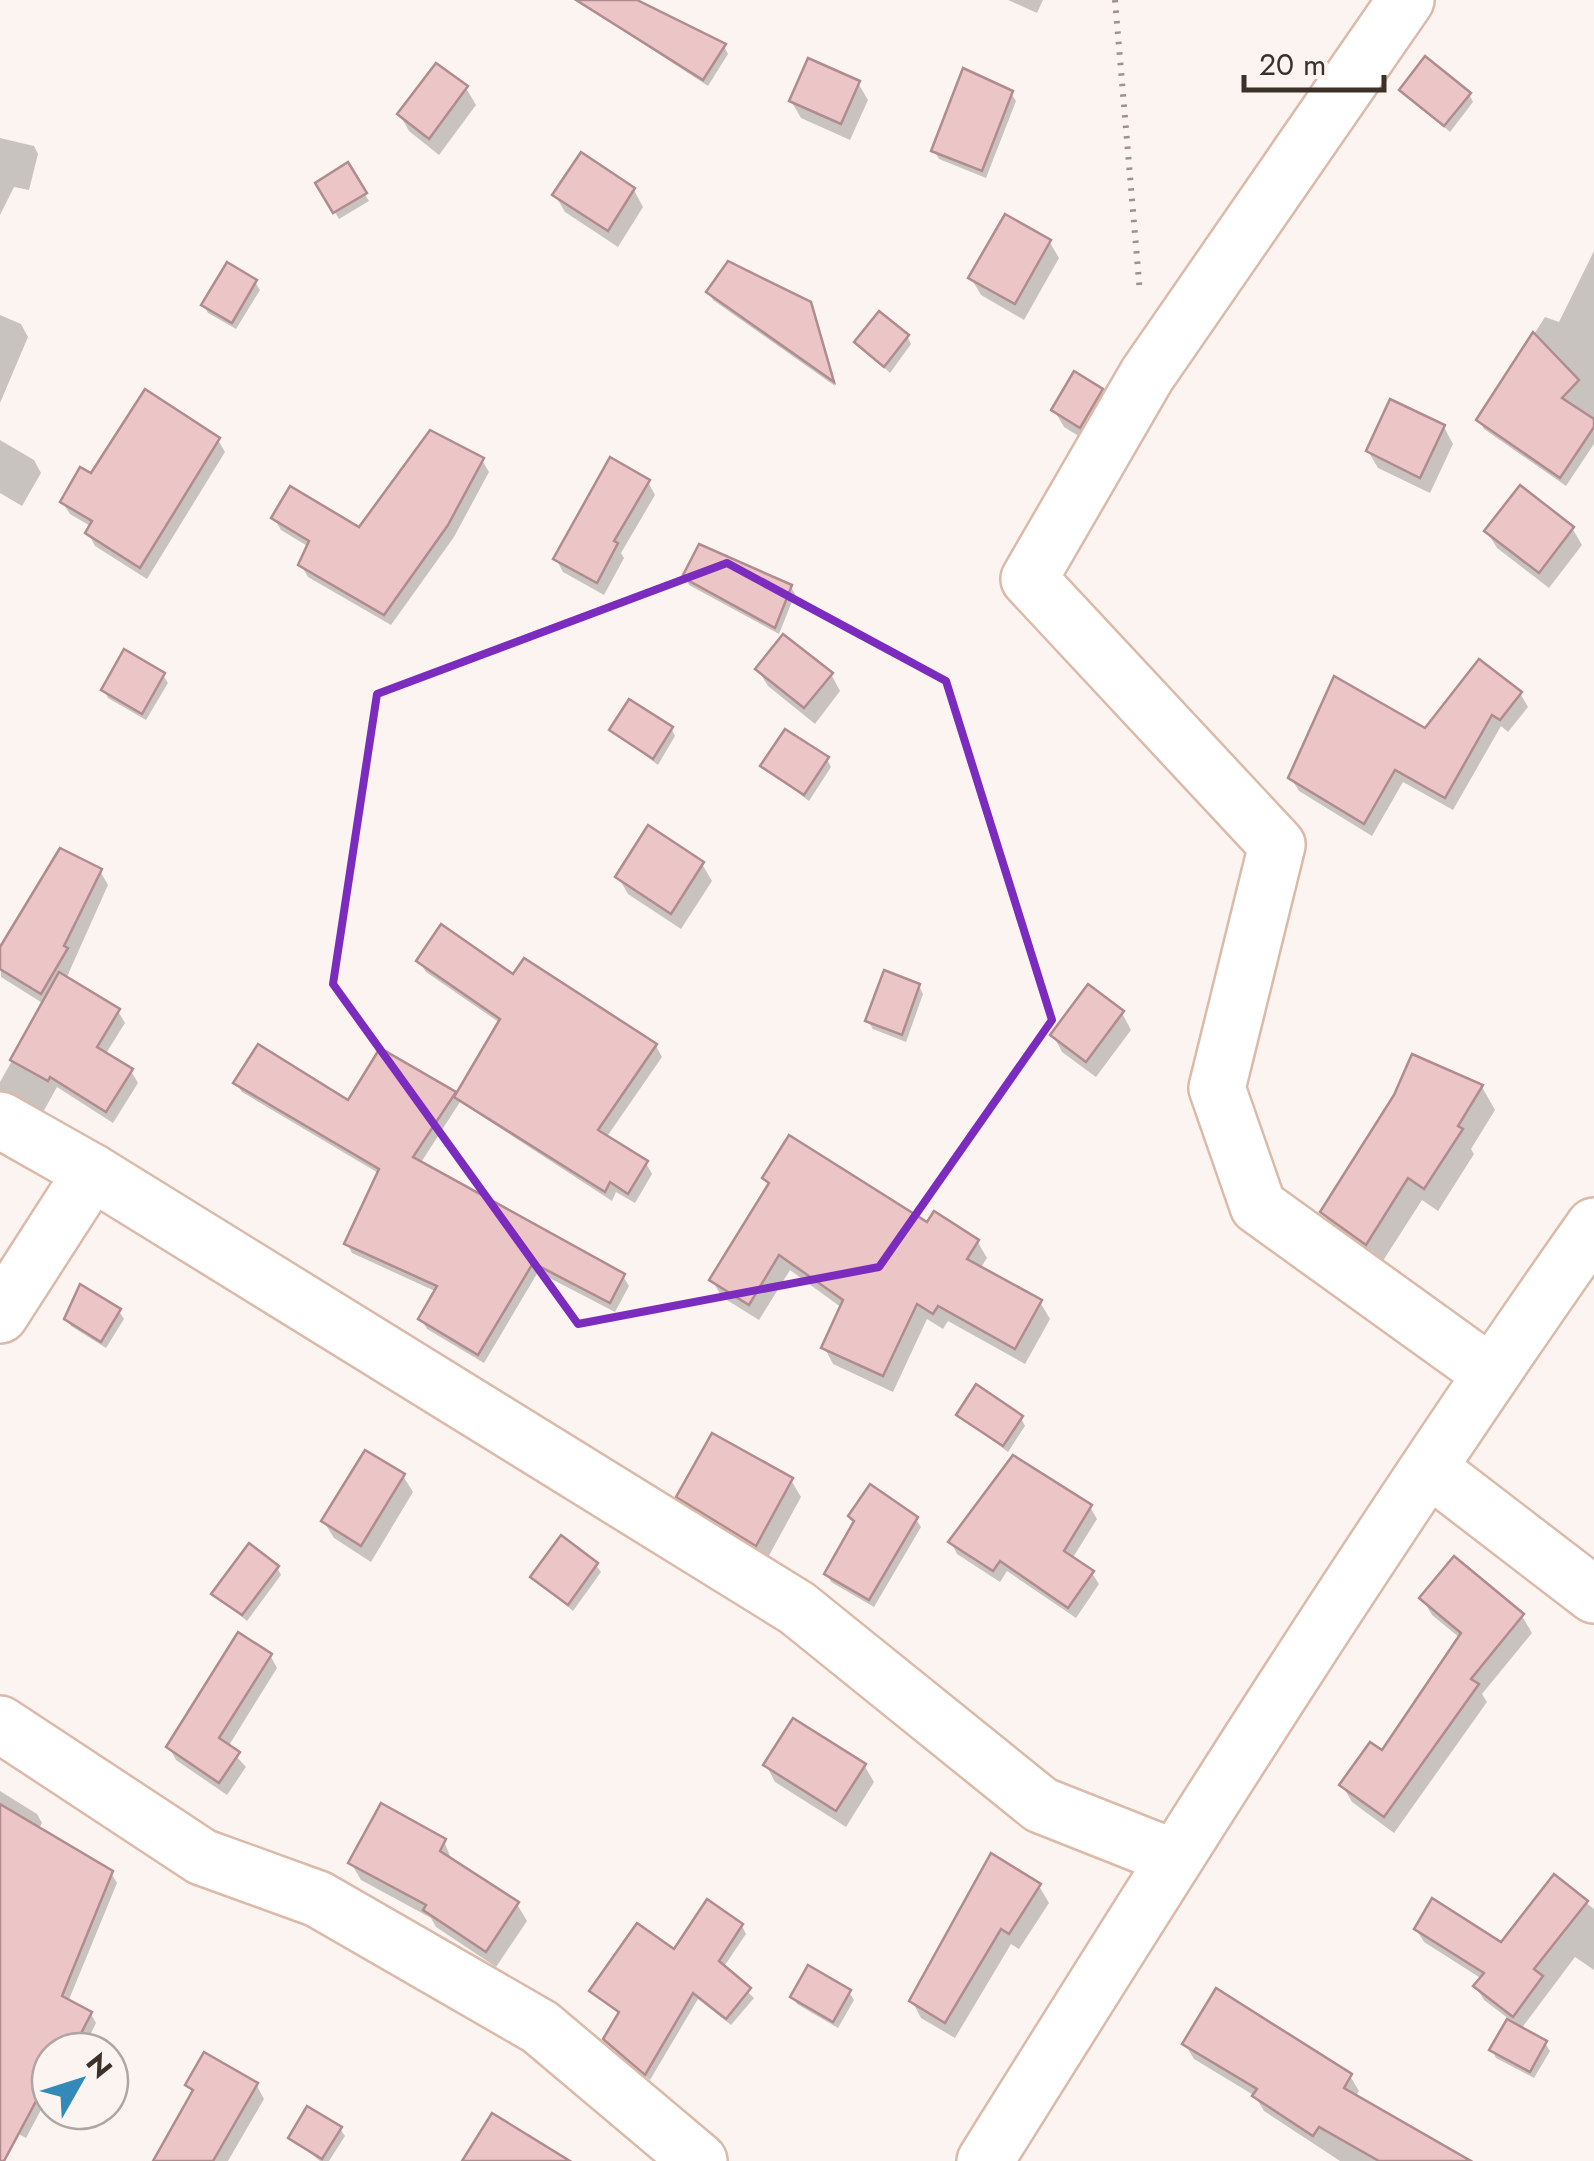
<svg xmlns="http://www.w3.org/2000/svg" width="1594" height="2161" viewBox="0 0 1594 2161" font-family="Jost,sans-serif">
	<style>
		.shadow { fill: #0003 }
		.building { fill: #ecc5c7; stroke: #b18c8e; stroke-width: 2.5 }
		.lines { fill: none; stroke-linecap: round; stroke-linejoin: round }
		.street-casing { stroke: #dbbaa9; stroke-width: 60 }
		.path { stroke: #9d928d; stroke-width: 6; stroke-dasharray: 2.5 8; stroke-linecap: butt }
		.street { stroke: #fff; stroke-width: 55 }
		.marked { fill: none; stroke: #7b2cbf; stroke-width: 8; stroke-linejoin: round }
	</style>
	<rect width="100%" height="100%" fill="#fcf4f1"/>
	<g class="shadow">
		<polygon points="576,0 632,0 724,46 728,54 708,86"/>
		<polygon points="1008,0 1043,0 1037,13"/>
		<polygon points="858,83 868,100 850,140 801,118 791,101"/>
		<polygon points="466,88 476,105 439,155 409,131 400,115"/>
		<polygon points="1402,90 1469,94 1473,102 1450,132"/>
		<polygon points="1011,93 1016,101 986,178 939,159 934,151"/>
		<polygon points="0,138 34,146 38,154 29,190 14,187 0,215"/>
		<polygon points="347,166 369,201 339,219 318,184"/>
		<polygon points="634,190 643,207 618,247 565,212 555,195"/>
		<polygon points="1049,241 1059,258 1024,320 981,295 971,278"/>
		<polygon points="1594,251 1594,444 1566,486 1484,429 1479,420 1545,317 1559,322"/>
		<polygon points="255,282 260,290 236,329 208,313 204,305"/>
		<polygon points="709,292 810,304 835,386 713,300"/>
		<polygon points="0,315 21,324 28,337 0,403"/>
		<polygon points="907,336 911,344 890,373 857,343"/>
		<polygon points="1101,391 1111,408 1090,443 1064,427 1054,410"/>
		<polygon points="1444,427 1453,444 1430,493 1378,468 1368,451"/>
		<polygon points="0,440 34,460 41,473 22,506 0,493"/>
		<polygon points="218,440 225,452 147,579 95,546 88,533 92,527 70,514 62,502 91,477"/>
		<polygon points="482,460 489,472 454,537 391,625 308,577 301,565 309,547 281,530 274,518 360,531"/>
		<polygon points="648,482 655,495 621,553 624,558 604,595 563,572 556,559"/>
		<polygon points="1572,528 1582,545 1549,588 1497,548 1487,532"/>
		<polygon points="685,577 791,587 795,594 779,634 689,585"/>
		<polygon points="758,670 831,674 840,691 815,724 768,686"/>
		<polygon points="163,675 168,683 146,720 108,698 104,690"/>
		<polygon points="1520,693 1528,707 1508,732 1501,726 1453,810 1403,782 1372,836 1299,791 1291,778"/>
		<polygon points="671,728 675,736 658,765 612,730"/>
		<polygon points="827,759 831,767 809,801 763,766"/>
		<polygon points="702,864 712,881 681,929 628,894 618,877"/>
		<polygon points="100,871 108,885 66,979 118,1011 125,1023 105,1055 131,1071 138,1083 113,1123 57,1087 42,1114 4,1099 0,1091 0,1082 44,1004 1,977 0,952"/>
		<polygon points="419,961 514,978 656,1046 662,1057 606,1138 646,1163 652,1174 635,1203 616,1192 612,1201 460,1102 420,1164 623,1276 629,1286 615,1312 538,1272 484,1363 427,1329 421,1319 437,1292 352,1253 347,1244 380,1174 242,1092 236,1083 348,1104 454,1094 456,1099 500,1023 426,972"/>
		<polygon points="919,986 923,994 906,1042 873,1029 868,1021"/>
		<polygon points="1122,1013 1131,1030 1096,1077 1062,1052 1053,1035"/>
		<polygon points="1482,1087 1495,1110 1471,1149 1474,1154 1438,1211 1422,1200 1379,1267 1336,1236 1323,1212 1396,1096"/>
		<polygon points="765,1178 977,1241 987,1258 980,1269 1040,1302 1050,1319 1025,1364 948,1321 943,1329 927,1319 893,1392 833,1364 824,1347 842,1308 790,1270 759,1320 722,1297 712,1280 770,1187"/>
		<polygon points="119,1311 124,1319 106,1348 71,1326 67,1319"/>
		<polygon points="959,1415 1021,1418 1025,1426 1008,1452"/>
		<polygon points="403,1476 413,1492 371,1562 334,1538 324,1522"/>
		<polygon points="791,1480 801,1497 766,1561 689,1514 679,1497"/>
		<polygon points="1090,1507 1097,1519 1072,1559 1092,1573 1099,1584 1076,1618 1007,1571 1000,1582 957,1554 951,1542"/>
		<polygon points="851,1516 916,1519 921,1527 874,1607 831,1582 827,1574 855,1524"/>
		<polygon points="596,1565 601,1572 573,1611 533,1577"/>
		<polygon points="277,1567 281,1575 247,1621 214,1594"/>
		<polygon points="1422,1598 1522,1616 1532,1633 1482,1694 1487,1702 1394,1833 1352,1802 1342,1785 1383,1754 1460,1638 1432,1615"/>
		<polygon points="270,1655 277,1668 228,1747 246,1767 227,1795 176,1760 169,1747"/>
		<polygon points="766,1765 864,1765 874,1782 846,1827 775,1782"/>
		<polygon points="0,1791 37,1814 42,1823 38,1830 111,1873 117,1883 68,2002 91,2014 96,2023 82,2051 50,2051 50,2093 26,2138 0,2124"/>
		<polygon points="444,1841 452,1861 517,1904 527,1921 496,1967 436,1927 431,1918 361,1880 351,1863"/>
		<polygon points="1554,1878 1594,1909 1594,1970 1575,1957 1521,2029 1545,2043 1550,2051 1534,2078 1496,2058 1492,2050 1509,2019 1484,2000 1476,1987 1482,1979 1424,1942 1416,1929 1501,1945"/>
		<polygon points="1039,1886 1049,1903 1019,1949 1011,1944 955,2038 921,2018 912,2001"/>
		<polygon points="742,1926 746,1934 723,1968 754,1998 731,2025 698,1999 650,2080 611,2047 606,2039 620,2015 592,1992"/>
		<polygon points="849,1992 854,2000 838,2028 797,2004 793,1997"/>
		<polygon points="1185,2044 1350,2076 1359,2091 1355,2097 1442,2161 1340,2161 1264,2111 1255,2096 1194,2059"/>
		<polygon points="256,2084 264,2099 228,2161 156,2161 193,2095 188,2085"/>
		<polygon points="340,2129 345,2136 329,2161 320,2161 291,2138"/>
	</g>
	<g class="building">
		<polygon points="576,0 637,0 726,44 703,80"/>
		<polygon points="1425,56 1471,93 1444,126 1399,90"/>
		<polygon points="808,58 860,81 841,124 789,101"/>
		<polygon points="436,63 468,86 429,139 397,114"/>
		<polygon points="963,68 1013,91 982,171 931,151"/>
		<polygon points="581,152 635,188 608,231 552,195"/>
		<polygon points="348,162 367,193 333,213 315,183"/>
		<polygon points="1005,214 1051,240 1015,304 968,278"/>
		<polygon points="728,261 811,302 834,382 706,292"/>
		<polygon points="227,262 257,280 232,323 201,305"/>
		<polygon points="879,311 909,335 884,367 854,342"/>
		<polygon points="1533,332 1579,380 1562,398 1594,419 1594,427 1560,478 1476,420"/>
		<polygon points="1074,371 1103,389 1080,428 1051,410"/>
		<polygon points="145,389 220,438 140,568 85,533 92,521 60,502 80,467 91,473"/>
		<polygon points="1390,399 1445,425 1420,478 1366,451"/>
		<polygon points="430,430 484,458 448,525 384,615 298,565 309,541 271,518 290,486 359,527"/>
		<polygon points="610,457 650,480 614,541 618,543 597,583 553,559"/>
		<polygon points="1520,485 1574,527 1539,573 1484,531"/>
		<polygon points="699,544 792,585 775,628 682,577"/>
		<polygon points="783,634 833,673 804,708 755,669"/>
		<polygon points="124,649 165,673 142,714 101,690"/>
		<polygon points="1479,659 1522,692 1500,720 1492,715 1445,798 1395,770 1364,824 1288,778 1334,676 1425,728"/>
		<polygon points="629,699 673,727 653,759 609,730"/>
		<polygon points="785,729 829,757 804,795 760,766"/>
		<polygon points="648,825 704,862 671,914 615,877"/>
		<polygon points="60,848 102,869 64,946 68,948 41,994 0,969 0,947"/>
		<polygon points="441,924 513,974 524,958 657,1044 598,1130 648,1161 628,1194 610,1182 605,1192 454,1097 500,1019 416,961"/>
		<polygon points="884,970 920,984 902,1035 865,1021"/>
		<polygon points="59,972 120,1009 97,1047 133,1069 106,1112 50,1077 48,1081 10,1060"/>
		<polygon points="1088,984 1124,1011 1086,1062 1050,1035"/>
		<polygon points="258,1044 348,1100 380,1048 456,1092 413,1157 625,1274 610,1303 533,1263 478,1355 418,1319 437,1286 344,1244 379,1169 233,1083"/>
		<polygon points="1412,1054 1483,1085 1458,1126 1463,1129 1424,1189 1408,1178 1366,1245 1320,1212 1394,1095"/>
		<polygon points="789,1135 927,1222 934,1211 979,1240 967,1259 1042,1300 1015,1349 938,1306 933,1314 917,1304 883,1376 821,1348 843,1300 779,1255 749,1305 709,1280 769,1183 762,1178"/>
		<polygon points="80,1284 121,1309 101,1342 64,1319"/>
		<polygon points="976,1384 1023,1416 1003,1446 956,1415"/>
		<polygon points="712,1433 793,1478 756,1546 676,1497"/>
		<polygon points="365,1450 405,1474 361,1546 321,1521"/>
		<polygon points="1013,1455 1092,1505 1064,1551 1094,1571 1068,1608 1000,1561 993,1571 948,1542"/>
		<polygon points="870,1484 918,1517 869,1600 824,1574 854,1521 848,1516"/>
		<polygon points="561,1535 598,1563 568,1605 530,1577"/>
		<polygon points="249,1543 279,1566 242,1615 211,1594"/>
		<polygon points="1454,1556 1524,1614 1471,1679 1479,1684 1384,1817 1339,1785 1370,1742 1382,1750 1461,1633 1419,1598"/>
		<polygon points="238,1632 272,1654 219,1738 240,1752 219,1783 166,1747"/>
		<polygon points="793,1718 866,1764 836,1811 763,1765"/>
		<polygon points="381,1803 446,1839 440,1851 519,1902 486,1952 423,1910 426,1905 348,1863"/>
		<polygon points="0,1804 113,1871 62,1996 92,2012 72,2051 50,2051 50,2075 4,2161 0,2161"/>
		<polygon points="991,1853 1041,1884 1009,1934 1001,1929 945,2023 909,2001"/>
		<polygon points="1554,1874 1588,1901 1534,1969 1543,1976 1513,2017 1473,1986 1484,1973 1414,1929 1432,1898 1501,1942"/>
		<polygon points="707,1899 743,1924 719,1961 751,1988 726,2019 693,1993 645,2075 603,2039 619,2012 589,1991 637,1923 674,1949"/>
		<polygon points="808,1965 851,1990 833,2022 790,1997"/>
		<polygon points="1216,1988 1352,2074 1344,2088 1471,2161 1379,2161 1319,2127 1313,2136 1252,2096 1257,2089 1182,2044"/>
		<polygon points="1507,2019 1547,2041 1530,2072 1489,2050"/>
		<polygon points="204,2052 258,2083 213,2161 153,2161 193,2090 185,2085"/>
		<polygon points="307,2106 342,2127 322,2159 288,2138"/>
		<polygon points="492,2113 570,2161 462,2161"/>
	</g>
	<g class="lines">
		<defs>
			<g id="street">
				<polyline points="1406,0 1147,375 1029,579 1277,845 1217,1088 1258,1206 1490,1373"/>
				<polyline points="0,1120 92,1172 797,1608 1041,1805 1175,1858"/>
				<polyline points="0,1315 92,1172"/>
				<polyline points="1430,1469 1594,1595"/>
				<polyline points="0,1724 202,1857 318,1899 540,2027 699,2161"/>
				<path d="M985 2161C1182 1846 1380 1530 1594 1226"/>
			</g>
		</defs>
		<use href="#street" class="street-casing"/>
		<polyline class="path" points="1115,0 1140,293"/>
		<use href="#street" class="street"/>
	</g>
	<path class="marked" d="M727 563 946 681 1052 1020 879 1267 578 1324 333 984 377 694Z"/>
	<g transform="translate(80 2081) rotate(51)"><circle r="48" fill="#fcf4f1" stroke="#b0a6a1" stroke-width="2.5"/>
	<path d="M0-8L18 38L0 25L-18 38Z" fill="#3389b8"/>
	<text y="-15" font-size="28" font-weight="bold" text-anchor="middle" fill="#3d3029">N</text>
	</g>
	<path d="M1244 75v15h140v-15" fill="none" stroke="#3d3029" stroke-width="5"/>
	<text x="1259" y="75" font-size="30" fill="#3d3029" stroke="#fcf4f1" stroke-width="8" paint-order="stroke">20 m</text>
</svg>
